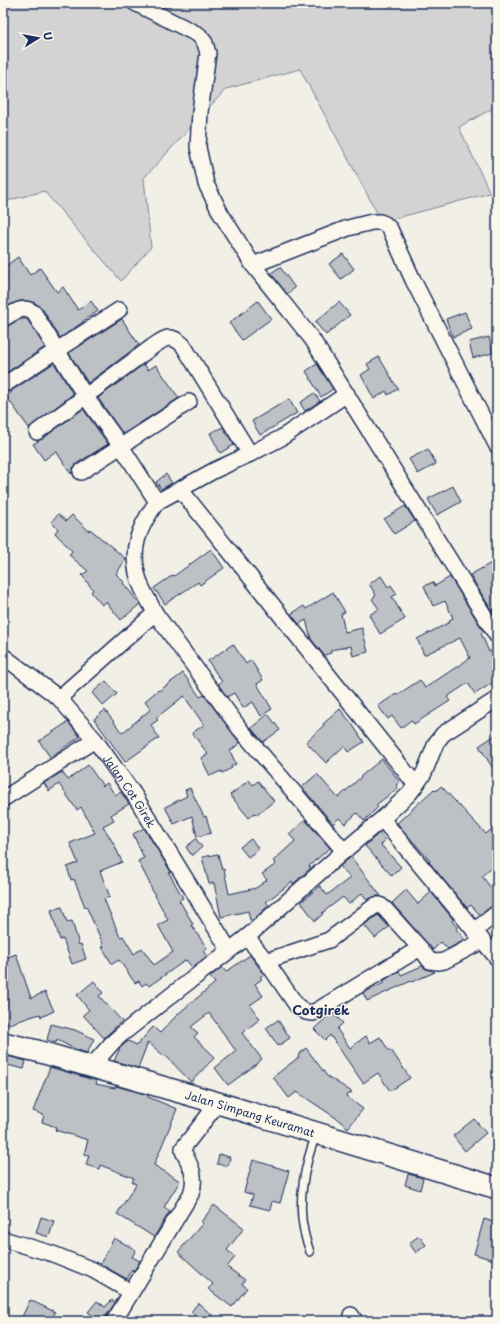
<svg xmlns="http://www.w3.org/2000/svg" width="500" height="1324" viewBox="0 0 500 1324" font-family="'Playpen Sans',sans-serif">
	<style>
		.green { fill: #d2d3d2; stroke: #768198 }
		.building { fill: #bdc0c4; stroke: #1b2f5e }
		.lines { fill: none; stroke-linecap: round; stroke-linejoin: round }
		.service-casing { stroke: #1b2f5e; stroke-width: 10 }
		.minor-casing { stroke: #1b2f5e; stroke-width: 18 }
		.secondary-casing { stroke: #1b2f5e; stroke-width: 24 }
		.service { stroke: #fbf7ec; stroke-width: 7 }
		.minor { stroke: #fbf7ec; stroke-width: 15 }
		.secondary { stroke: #fbf7ec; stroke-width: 21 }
		.labels { text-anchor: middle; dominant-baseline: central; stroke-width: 3; stroke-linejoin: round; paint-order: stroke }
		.street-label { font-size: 11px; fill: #1b2f5e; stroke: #fbf7ec }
		.quarter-label { font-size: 13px; font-weight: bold; fill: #1b2f5e; stroke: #fbf7ec }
	</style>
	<rect width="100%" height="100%" fill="#f2efe6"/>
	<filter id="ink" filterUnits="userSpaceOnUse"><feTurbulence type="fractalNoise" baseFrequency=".025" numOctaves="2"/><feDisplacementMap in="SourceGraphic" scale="8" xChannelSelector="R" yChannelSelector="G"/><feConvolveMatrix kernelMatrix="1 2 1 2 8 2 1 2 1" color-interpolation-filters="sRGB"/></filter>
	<g filter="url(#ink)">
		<polygon class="green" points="3,3 497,3 497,106 459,127 490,193 382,222 300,69 226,89 144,178 151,247 121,281 44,191 3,202"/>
		<g class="building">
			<polygon points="343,254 354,269 341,279 329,264"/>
			<polygon points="18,257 30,275 40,268 57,292 63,287 78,310 91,301 98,311 83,321 83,322 60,338 42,308 35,303 29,301 20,301 3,308 3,278 7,275 3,268"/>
			<polygon points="280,267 295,288 287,294 271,273"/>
			<polygon points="258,301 271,319 242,340 229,323"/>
			<polygon points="339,302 350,315 326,335 315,322"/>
			<polygon points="465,312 472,329 453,337 446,319"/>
			<polygon points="21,319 27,319 45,347 3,375 3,328"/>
			<polygon points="122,319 139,345 88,383 69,353"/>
			<polygon points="489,337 493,353 473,358 469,342"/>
			<polygon points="379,357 398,389 388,395 386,391 374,399 361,375 370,369 367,364"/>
			<polygon points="54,363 73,394 29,428 6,396 12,392 11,391"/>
			<polygon points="144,364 148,370 156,365 179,398 123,434 98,398"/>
			<polygon points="317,364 333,389 321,397 306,371"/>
			<polygon points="314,393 320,401 305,411 300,403"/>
			<polygon points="289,399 297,413 260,435 252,421"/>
			<polygon points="83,409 108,444 76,464 73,468 71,474 56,451 44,460 33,444 42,439"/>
			<polygon points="223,427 234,445 220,453 210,433"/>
			<polygon points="428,449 436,464 418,474 409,459"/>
			<polygon points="166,474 172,483 161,489 156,482"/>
			<polygon points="453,486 461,502 437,515 428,499"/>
			<polygon points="405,506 415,521 394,534 384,519"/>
			<polygon points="58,514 66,521 72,515 89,531 90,529 126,559 116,574 124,582 123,583 140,604 121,620 106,602 102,605 91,592 93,590 82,575 88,571 69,555 72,551 55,533 58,529 51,522"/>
			<polygon points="211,549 224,568 200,585 198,582 165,604 154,588 173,575 174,576"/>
			<polygon points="493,562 497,569 497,619 470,575"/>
			<polygon points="381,576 388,587 391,585 397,594 392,597 405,619 380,634 369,615 379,609 372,599 376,595 369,584"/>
			<polygon points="450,577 484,632 481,633 489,652 497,647 497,680 475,694 468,683 447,697 450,701 414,724 411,720 401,728 392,716 388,719 378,706 396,694 397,695 420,680 425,688 470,658 460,638 424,655 417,639 450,622 449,620 453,618 445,601 433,606 424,586 433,582 435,586"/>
			<polygon points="333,592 345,612 341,614 345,632 362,628 368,652 353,656 351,646 331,650 331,653 324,655 311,639 306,620 299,624 291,614 304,606 306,609"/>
			<polygon points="233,644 246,664 251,660 263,680 257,684 272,709 261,716 253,702 243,708 234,693 227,697 218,684 222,682 208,661"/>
			<polygon points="183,673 200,697 204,695 240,743 230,751 236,764 231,766 232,768 222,773 221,771 210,776 201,758 208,754 192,733 204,725 184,696 156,718 158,720 151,725 159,738 125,762 94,719 105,710 122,733 151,709 145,701 158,690 159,691"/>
			<polygon points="106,681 117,694 103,706 92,693"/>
			<polygon points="340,709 352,724 364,742 348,752 344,746 326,763 306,742 324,725 323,724"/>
			<polygon points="268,714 280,730 263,742 251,728"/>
			<polygon points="68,722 80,737 50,757 39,741"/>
			<polygon points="497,734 497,775 479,746"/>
			<polygon points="382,759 400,782 396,785 398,788 376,805 378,807 364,821 357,813 345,824 339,818 333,824 302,787 317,774 338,798 361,777 361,776"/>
			<polygon points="88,765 103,786 107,783 115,795 121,792 129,804 111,815 114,820 103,826 115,846 122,862 100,871 110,897 104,899 120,937 123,936 134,954 142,948 154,965 173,952 158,925 168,920 150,886 151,886 138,861 144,858 133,834 144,828 171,872 169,873 183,898 179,900 193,924 191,925 207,948 203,951 207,956 199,962 192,967 186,960 149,986 146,983 142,986 139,981 135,983 119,960 112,964 102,947 104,946 86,906 85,907 74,879 71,880 67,867 78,863 70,843 95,833 81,807 77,810 59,784 49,791 44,783 62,772 68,780"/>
			<polygon points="249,780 253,785 258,781 274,801 257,815 255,813 249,818 230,795"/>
			<polygon points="441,786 486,834 497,824 497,862 482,876 497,896 497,902 480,915 471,905 467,908 429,862 430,861 397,823 434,789 436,791"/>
			<polygon points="190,788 204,817 206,816 211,833 197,837 192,816 174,824 165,807 187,796 185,790"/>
			<polygon points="305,820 330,848 309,866 311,868 293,884 292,882 266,902 269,905 253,920 250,920 248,911 221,917 214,883 209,884 202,857 218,854 222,870 224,869 229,894 256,888 267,880 262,874 276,864 273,861 295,841 289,834"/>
			<polygon points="379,833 385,840 381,845 401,867 392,876 365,846"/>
			<polygon points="196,839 202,847 192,856 186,847"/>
			<polygon points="251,839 259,849 248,857 240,847"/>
			<polygon points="351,857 381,896 376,896 367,900 362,893 349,904 343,897 322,913 323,914 315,921 301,902 320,886 327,895 350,878 340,866"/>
			<polygon points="406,890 418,904 431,892 453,919 452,921 457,927 456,929 465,940 448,949 441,942 433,950 392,903"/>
			<polygon points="62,907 67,922 72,921 79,945 81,944 86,959 72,964 63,939 60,940 51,910"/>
			<polygon points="378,915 389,927 375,938 364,925"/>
			<polygon points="16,954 31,998 45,992 54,1011 41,1017 40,1014 3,1026 3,959"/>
			<polygon points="250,955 264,974 260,977 262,979 255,984 263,996 250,1005 260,1019 242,1033 262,1059 250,1069 228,1085 215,1068 236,1051 209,1013 191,1027 198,1033 194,1037 215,1057 191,1082 165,1055 164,1056 148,1042 138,1068 114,1061 120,1048 128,1041 137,1045 153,1027 160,1033 179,1013 215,983 210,977 222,967 226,972"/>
			<polygon points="422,966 426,969 435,972 412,982 411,981 367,1001 363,993 384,983 383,981 399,971 401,975"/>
			<polygon points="94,981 103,993 99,996 122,1021 104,1038 83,1015 89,1010 77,995"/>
			<polygon points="332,1012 343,1023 337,1029 350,1048 366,1036 370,1043 380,1037 389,1051 391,1050 410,1078 390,1091 378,1073 363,1083 330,1035 325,1040 314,1029"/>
			<polygon points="278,1020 290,1038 278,1046 266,1028"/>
			<polygon points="51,1024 75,1030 94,1039 87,1053 75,1049 57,1040 56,1043 47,1040"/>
			<polygon points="306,1048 327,1076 352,1092 346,1096 363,1109 348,1128 336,1118 297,1092 289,1098 273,1077 299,1057 298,1055"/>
			<polygon points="3,1055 26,1061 24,1069 3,1064"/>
			<polygon points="50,1067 97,1081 96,1084 115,1088 116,1086 148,1095 148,1097 177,1109 154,1165 180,1181 164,1207 170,1211 154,1237 117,1214 136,1184 132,1182 134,1178 100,1165 99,1169 86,1165 89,1155 84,1154 88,1140 55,1130 56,1127 42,1122 44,1115 33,1111"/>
			<polygon points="474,1119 486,1133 465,1151 453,1136"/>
			<polygon points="219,1154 230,1157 228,1166 217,1164"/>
			<polygon points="253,1160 289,1171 280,1203 272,1201 270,1210 250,1205 253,1195 244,1192"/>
			<polygon points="408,1174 423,1178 420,1190 405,1185"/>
			<polygon points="214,1205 244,1228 227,1250 235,1257 227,1267 245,1280 242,1284 247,1288 232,1307 208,1289 213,1284 178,1252 203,1223 201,1222"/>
			<polygon points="41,1217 54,1221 49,1237 36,1233"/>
			<polygon points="484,1219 497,1223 497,1261 474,1254"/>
			<polygon points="419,1236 426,1245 416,1253 409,1243"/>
			<polygon points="114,1238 136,1250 132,1257 140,1261 133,1272 132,1270 127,1279 100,1264"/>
			<polygon points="30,1300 55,1312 51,1321 20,1321"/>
			<polygon points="112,1300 115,1303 106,1316 105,1321 100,1321 88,1312 97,1301 105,1307"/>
			<polygon points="198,1303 219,1321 202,1321 191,1312"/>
		</g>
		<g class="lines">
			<defs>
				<path id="service" d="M310 1252C308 1245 305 1238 304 1231 297 1201 305 1163 316 1135"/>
				<g id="minor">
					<polyline points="135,3 199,35 205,43 208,53 200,112 198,147 206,184 221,214 253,265 312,339 497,636"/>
					<polyline points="253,265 348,228 372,222 380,222 385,224 390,229 413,280 497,446"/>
					<path d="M3 319C13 313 24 304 34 313L85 396 121 446 157 502 215 470 250 454 281 438 347 394"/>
					<polyline points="7,383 57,350 119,310"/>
					<path d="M37 432 152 347C165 338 170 333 183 345L250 454"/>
					<polyline points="81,472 189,402"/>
					<polyline points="180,489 416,785"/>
					<path d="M155 613C150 602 142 591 139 580 129 549 139 527 157 502"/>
					<path id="s1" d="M3 656 59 698 95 740 133 793 229 950"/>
					<polyline points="59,698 155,613 240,729 344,851"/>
					<polyline points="3,799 95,740"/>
					<polyline points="382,819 497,958"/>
					<polyline points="474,931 497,913"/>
					<polyline points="247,937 266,961 297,1006 306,1012 313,1013 420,948"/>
					<polyline points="266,961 329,940 376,905 380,905 385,909 420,948 430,961 438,962 444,961 482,941"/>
					<polyline points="91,1067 112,1043 122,1034 178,990 247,937 344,851 382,819 409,794 416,785 424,773 436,743 443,734 497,699"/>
					<polyline points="3,1239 53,1254 93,1270 131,1292"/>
					<polyline points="351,1315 355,1321"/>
					<path d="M114 1321 191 1194C197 1177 191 1166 183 1151V1148L218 1103"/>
				</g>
				<g id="secondary">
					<path id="s2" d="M3 1043 37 1051 218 1103 497 1188"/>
				</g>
			</defs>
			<use href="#service" class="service-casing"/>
			<use href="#minor" class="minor-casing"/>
			<use href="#secondary" class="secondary-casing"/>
			<use href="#service" class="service"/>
			<use href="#minor" class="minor"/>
			<use href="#secondary" class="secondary"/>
		</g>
	</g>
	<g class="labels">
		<g class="street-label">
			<text stroke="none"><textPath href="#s1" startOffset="187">Jalan Cot Girek</textPath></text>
			<text stroke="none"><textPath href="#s2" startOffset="257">Jalan Simpang Keuramat</textPath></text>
		</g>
		<g class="quarter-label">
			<text x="321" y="1009">Cotgirek</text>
		</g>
	</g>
	<rect width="500" height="1324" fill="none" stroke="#fbf7ec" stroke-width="16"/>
	<rect x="8" y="8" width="484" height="1308" fill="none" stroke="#1b2f5e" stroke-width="1.5" filter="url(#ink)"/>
	<g transform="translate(38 38) rotate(79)" stroke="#fbf7ec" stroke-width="3" paint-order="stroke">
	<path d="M0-3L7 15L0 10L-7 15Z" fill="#1b2f5e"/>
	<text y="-6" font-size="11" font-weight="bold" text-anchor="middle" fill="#1b2f5e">U</text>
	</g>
</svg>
